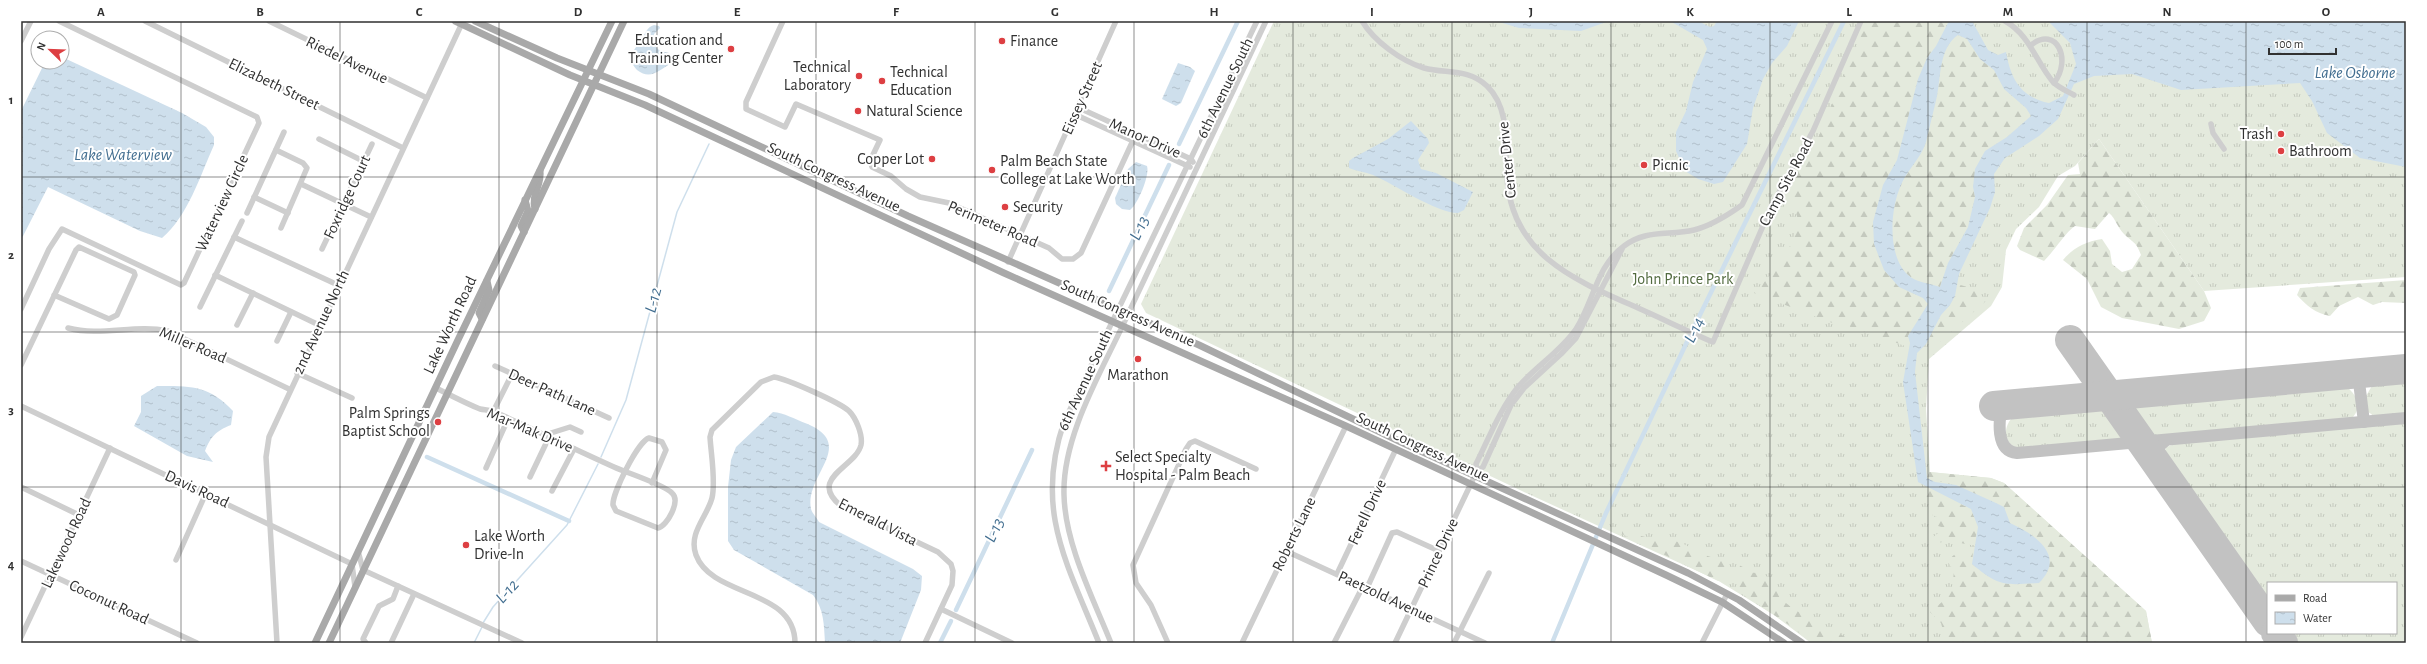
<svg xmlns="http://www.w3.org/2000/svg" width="2427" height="664" viewBox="0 0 2427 664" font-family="'Alegreya Sans',sans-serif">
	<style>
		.grass { fill: url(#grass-tufts) }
		.forest { fill: url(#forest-firs) }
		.water { fill: url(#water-ripples); fill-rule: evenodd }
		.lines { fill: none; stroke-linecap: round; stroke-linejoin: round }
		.stream { stroke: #cedfec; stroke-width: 1.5 }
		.canal { stroke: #cedfec; stroke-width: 4.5 }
		.taxiway { stroke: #c2c2c2; stroke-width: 12 }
		.runway { stroke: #c2c2c2; stroke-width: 30 }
		.minor { stroke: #cecece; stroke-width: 5.5 }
		.major { stroke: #a9a9a9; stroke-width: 7 }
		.grid { fill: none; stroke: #313131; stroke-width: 1; stroke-opacity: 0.55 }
		.poi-dot { fill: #dd3f42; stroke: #fff; stroke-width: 1.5 }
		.labels { text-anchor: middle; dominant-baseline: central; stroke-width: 4; stroke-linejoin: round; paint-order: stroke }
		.poi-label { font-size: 16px; fill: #313131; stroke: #fff; text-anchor: start }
		.street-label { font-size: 16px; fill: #313131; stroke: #fff }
		.park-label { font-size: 16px; fill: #526b40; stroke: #fff }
		.water-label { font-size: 17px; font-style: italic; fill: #426e90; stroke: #fff }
		.neatline { fill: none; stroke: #313131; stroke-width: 1.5 }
		.grid-label { font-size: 13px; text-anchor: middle; font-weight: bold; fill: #313131 }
	</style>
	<defs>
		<pattern id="grass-tufts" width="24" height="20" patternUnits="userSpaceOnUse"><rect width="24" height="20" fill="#e4eadd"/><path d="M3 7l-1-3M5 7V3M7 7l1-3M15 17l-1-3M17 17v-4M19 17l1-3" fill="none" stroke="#c4c9be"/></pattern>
		<pattern id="forest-firs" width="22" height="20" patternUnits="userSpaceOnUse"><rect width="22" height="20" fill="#e4eadd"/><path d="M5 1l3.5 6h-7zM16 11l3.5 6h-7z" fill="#c4c9be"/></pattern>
		<pattern id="water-ripples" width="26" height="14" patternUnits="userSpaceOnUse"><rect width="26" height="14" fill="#cedfec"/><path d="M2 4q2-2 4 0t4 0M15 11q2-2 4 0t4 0" fill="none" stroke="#b1c0cb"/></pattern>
	</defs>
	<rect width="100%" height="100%" fill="#fff"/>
	<g class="grass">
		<polygon points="1274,21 2406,21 2406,277 2204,291 2099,139 2075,166 2058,176 2039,207 2016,229 2006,250 2002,287 1991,306 1929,359 1926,409 1930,472 1991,478 2004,483 2146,611 2152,643 1811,643 1774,615 1717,580 1524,492 1146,313 1141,304"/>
		<polygon points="2406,381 2406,414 2376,417 2368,412 2366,396 2373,384"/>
		<path d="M2346 386C2356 395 2363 405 2353 417L2348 419 2155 436 2149 434 2127 407Z"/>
		<path d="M2108 406 2125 432V438L2017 448C2000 441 2004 420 2019 413Z"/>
		<polygon points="2406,423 2406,643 2293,643 2286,633 2396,633 2396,583 2268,583 2268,607 2163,458 2166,447 2178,443"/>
	</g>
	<g class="forest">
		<path d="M1867 21H1949L1936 46 1927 58 1897 160 1890 169 1884 270 1899 287 1923 298 1928 304 1908 336 1910 343 1905 346 1846 325 1843 327 1754 293 1776 269V261L1787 255C1790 242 1800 230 1797 216 1795 205 1786 198 1788 187L1819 136Z"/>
		<path d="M1958 35 1967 39 1980 59 1994 70 2004 89 2026 108 2031 116 2007 137 1985 151 1973 187 1975 197 1968 227 1948 263 1940 287C1929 283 1917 283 1908 275 1886 256 1890 209 1901 186 1908 168 1923 158 1927 138 1930 124 1934 110 1937 96 1941 76 1939 48 1958 35Z"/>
		<path d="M2099 139 2204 291 2211 308 2204 321 2179 329 2122 318 2101 307 2087 279 2063 260C2074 247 2085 242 2102 239L2110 251 2112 264 2122 272 2132 269 2141 255C2136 241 2133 243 2124 234 2117 227 2116 219 2109 213L2095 229 2075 226C2064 234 2055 250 2044 261L2020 250 2017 246 2024 228 2047 205 2068 175 2080 174 2078 163Z"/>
		<path d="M2406 280V303L2382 302 2373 305 2358 297 2339 306 2330 316C2315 313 2307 306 2297 295L2300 288Z"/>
		<path d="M1957 284C1969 287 1979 291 1986 301L1934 347 1927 341 1941 315 1950 305Z"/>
		<path d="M1929 472 1991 478 2004 483 2146 611 2152 643H1953L1944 634 1941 623 1930 612 1942 602 1948 591 1952 590 1954 571 1948 562C1954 552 1961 551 1973 550L1972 564C1999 587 2005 585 2039 583L2032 533 2010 523 1996 503 1946 482H1935L1927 478Z"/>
		<path d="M1924 486 1971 509 1978 526 1974 545C1966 545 1962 543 1955 541 1946 539 1943 545 1933 541V537L1945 528 1938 526 1937 517 1932 515 1933 504 1919 490Z"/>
		<path d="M1626 527C1638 541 1658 536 1675 541 1690 545 1708 560 1723 559L1728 568V576L1718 581 1622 534V528Z"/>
		<path d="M1739 565 1754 573 1759 571C1765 576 1773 580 1776 586 1778 591 1777 595 1782 600 1804 619 1831 626 1854 643H1811L1792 627 1739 592 1737 589Z"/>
	</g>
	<g class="water">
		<polygon points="1496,21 1609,21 1581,31 1519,28"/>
		<polygon points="1670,21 1698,21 1710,27 1714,26 1717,21 1799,21 1787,46 1772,63 1763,79 1753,108 1747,144 1723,182 1714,184 1698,179 1685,171 1676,151 1676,132 1686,111 1693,82 1707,49 1703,40"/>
		<path d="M1949 21H1972L1988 50 1998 55 2006 52C2011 80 2021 97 2049 103L2063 96 2076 64 2070 43 2048 21H2406V167L2360 158 2327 133 2312 101 2300 83 2181 90 2132 74 2094 76 2074 84 2058 119 2039 136 2005 158 1994 174 1995 192 1990 208 1959 274 1955 296 1950 305 1941 315 1926 344 1917 353 1915 372 1927 478 1935 482 1956 485 1996 503 2004 507 2010 523C2034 534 2067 555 2039 583 2005 585 1999 587 1972 564L1978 527 1971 509 1918 482 1903 382 1910 343 1908 336 1928 304 1923 298 1899 287 1884 270 1874 244 1873 222 1883 185 1897 160 1918 79 1927 58 1936 46ZM1958 35 1967 39 1980 59 1994 70 2004 89 2026 108 2031 116 2007 137 1985 151 1975 169 1973 187 1975 197 1968 227 1948 263 1940 287C1929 283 1917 283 1908 275 1887 256 1890 209 1901 185 1908 168 1923 157 1927 138 1930 124 1934 110 1937 96 1941 76 1939 48 1958 35Z"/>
		<path d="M654 25 659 26 660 28 654 34 653 44 660 51 669 53 672 63C660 69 651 81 637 70 626 58 634 50 641 40 645 34 647 27 654 25Z"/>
		<path d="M62 57 182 113 206 127 214 137V145C200 176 188 216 162 238L140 231 48 187 21 240V111L45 62H62Z"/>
		<polygon points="1178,63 1190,67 1195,71 1181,103 1176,106 1162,99"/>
		<path d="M1411 121 1428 139 1429 143 1418 160 1421 169 1436 173 1473 192 1464 210 1458 213C1436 213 1394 184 1373 175 1365 172 1356 171 1349 168V161L1353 158 1388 139Z"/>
		<path d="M1136 162 1147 166C1150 175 1138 204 1130 210L1122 209 1116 204 1115 198 1128 169Z"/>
		<path d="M157 386C190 386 209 385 233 411L231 425C216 431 211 436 205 451L213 462 187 456 134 426 141 412V396Z"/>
		<path d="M773 412C784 413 795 419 805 423 859 444 804 475 811 509 812 513 817 518 819 522L913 569 922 576 921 590 900 643H825C824 625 824 609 813 595L734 550 728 541V487L731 460 736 447Z"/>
	</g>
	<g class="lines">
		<g class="stream">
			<polyline points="601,457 626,400 677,212 709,144"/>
			<polyline points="483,623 493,607 567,525 598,464"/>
			<polyline points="474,643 482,627"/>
		</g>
		<g class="canal">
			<polyline points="1179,144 1238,21"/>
			<polyline points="1109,291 1169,165"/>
			<polyline points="427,457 569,521"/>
			<polyline points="956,610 1032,450"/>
			<polyline points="940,643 951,621"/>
			<polyline points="1552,643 1606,513 1695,325 1844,21"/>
		</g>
		<g class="taxiway">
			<polyline points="2358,374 2364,422"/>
			<path d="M2002 405C1999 420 1995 451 2017 453L2406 418"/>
			<polyline points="2157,463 2156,449 2166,440"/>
		</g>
		<g class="runway">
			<polyline points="2070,340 2268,622"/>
			<polyline points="1994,406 2406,369"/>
			<polyline points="2276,633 2283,643"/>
		</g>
		<g class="minor">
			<polyline points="145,21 403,148"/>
			<polyline points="269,21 427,98"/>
			<polyline points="783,21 746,102 746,109 785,127 796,104 880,140 870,161 872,167 891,176 906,189 920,197 949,203 1049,248 1062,259 1073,259 1081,253 1136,134"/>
			<path d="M1362 21C1374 41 1401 61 1424 68 1446 74 1468 68 1487 86 1511 109 1505 148 1507 178 1512 256 1577 281 1638 308 1663 319 1687 331 1713 342L1772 205 1813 131 1861 21"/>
			<path d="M2005 21C2030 35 2036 62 2053 82 2059 88 2067 91 2074 95"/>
			<polyline points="21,41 31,21"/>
			<path d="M2031 45C2057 25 2072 60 2054 83"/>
			<polyline points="1077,107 1191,159 1193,162"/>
			<polyline points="1074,114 1190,167"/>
			<polyline points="2211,124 2213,133 2224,149"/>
			<polyline points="319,139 363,161"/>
			<polyline points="276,150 303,163 307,168 281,228"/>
			<polyline points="301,184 371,217"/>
			<polyline points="254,197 288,213"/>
			<polyline points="247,213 284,132"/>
			<polyline points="234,237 338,285"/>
			<polyline points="322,249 372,144"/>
			<polyline points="1008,262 1116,21"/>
			<polyline points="215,275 319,325"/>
			<polyline points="200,307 242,221"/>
			<polyline points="21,309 49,249 62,229 181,285 184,283 259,123 257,117 59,21"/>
			<polyline points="237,325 253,293"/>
			<path d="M68 328C101 337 135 324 168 331L289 389"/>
			<polyline points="277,341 291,312"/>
			<polyline points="21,365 76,250 79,247 134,272 135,275 117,315 109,319 54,295"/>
			<polyline points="495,366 609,418"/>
			<polyline points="297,373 352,398"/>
			<path d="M436 388C450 395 465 403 480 409 485 410 490 410 495 412 535 430 574 449 614 467 627 473 663 484 672 493 681 501 667 526 658 528L616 511 613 505C612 494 638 441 649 438L662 442 666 450 652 483"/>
			<polyline points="21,406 352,564 355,587"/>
			<polyline points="493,412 512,374"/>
			<polyline points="486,468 508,419"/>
			<polyline points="1477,471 1483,467 1511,405 1524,388 1561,354 1576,338 1622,249"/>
			<polyline points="530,477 551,433 570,427 581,432"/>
			<polyline points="21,487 79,515"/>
			<polyline points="552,491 574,449"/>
			<polyline points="358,551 363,570 522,643"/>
			<polyline points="1286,551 1485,643"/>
			<polyline points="176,560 206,493"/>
			<polyline points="21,561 197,643"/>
			<polyline points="1337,574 1396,449"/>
			<polyline points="1367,588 1392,533 1397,532 1439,551"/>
			<polyline points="941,609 1012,643"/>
			<polyline points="21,637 110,448"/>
			<polyline points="277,643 266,457 269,437 463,21"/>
			<polyline points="366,643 363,639 379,606 393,599 398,586"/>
			<polyline points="391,643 414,594"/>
			<path d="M795 643C795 588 712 598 696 555 688 533 707 517 712 498 716 482 711 454 710 437L712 430 761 382 774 377C787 379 839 402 849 411 856 418 863 435 861 445 856 467 807 478 841 506L938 552 951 564 953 571 952 585 925 643"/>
			<path d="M1099 643C1067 563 1034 510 1064 422L1257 21"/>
			<path d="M1111 643C1093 598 1065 544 1064 495 1062 434 1104 368 1129 312 1174 215 1220 118 1266 21"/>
			<polyline points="1168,643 1151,605 1136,583 1133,565 1186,449 1190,443 1195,441 1256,469"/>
			<polyline points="1242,643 1346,426"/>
			<polyline points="1334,643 1363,586"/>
			<path d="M1395 643 1477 471 1476 464C1489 438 1500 409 1518 387 1536 366 1560 352 1576 329 1593 303 1597 265 1624 246 1646 229 1669 236 1694 230 1710 226 1728 215 1742 205L1832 21"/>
			<polyline points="1454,643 1489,573"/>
			<polyline points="1702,643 1727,594"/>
		</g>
		<g class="major">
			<polyline points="455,21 570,75 645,105 1004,273 1346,426 1666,575 1722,602 1784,643"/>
			<polyline points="475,21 557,58 649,94 908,216 1199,345 1401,442 1688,573 1739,600 1802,643"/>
			<path d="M535 209C531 194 542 185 540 171"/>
			<polyline points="524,232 521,226 528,211 525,200"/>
			<polyline points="482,319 479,313 489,290 487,281"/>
			<polyline points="315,643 457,342 612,21"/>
			<polyline points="329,643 624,21"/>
		</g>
	</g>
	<path class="grid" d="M181 21V643M340 21V643M499 21V643M657 21V643M816 21V643M975 21V643M1134 21V643M1293 21V643M1452 21V643M1611 21V643M1770 21V643M1928 21V643M2087 21V643M2246 21V643M21 177H2406M21 332H2406M21 487H2406"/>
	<g class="poi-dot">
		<circle cx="1002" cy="41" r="4"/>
		<circle cx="731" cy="49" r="4"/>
		<circle cx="859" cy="76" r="4"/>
		<circle cx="882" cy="81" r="4"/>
		<circle cx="858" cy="111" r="4"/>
		<circle cx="2281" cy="134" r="4"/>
		<circle cx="2281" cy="151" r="4"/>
		<circle cx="932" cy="159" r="4"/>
		<circle cx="1644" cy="165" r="4"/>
		<circle cx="992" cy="170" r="4"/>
		<circle cx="1005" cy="207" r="4"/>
		<circle cx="1138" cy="359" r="4"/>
		<circle cx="438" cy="422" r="4"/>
		<path d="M1104 460h4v4h4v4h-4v4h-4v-4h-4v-4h4z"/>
		<circle cx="466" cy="545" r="4"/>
	</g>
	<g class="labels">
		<g class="poi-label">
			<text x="723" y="40" text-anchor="end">Education and<tspan x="723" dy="18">Training Center</tspan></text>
			<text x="1010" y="41">Finance</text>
			<text x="851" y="67" text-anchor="end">Technical<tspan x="851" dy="18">Laboratory</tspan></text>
			<text x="890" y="72">Technical<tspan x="890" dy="18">Education</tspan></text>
			<text x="866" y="111">Natural Science</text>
			<text x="2273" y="134" text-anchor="end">Trash</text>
			<text x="2289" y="151">Bathroom</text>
			<text x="924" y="159" text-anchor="end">Copper Lot</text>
			<text x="1000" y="161">Palm Beach State<tspan x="1000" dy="18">College at Lake Worth</tspan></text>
			<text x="1652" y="165">Picnic</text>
			<text x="1013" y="207">Security</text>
			<text x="1138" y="375" text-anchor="middle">Marathon</text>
			<text x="430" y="413" text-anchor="end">Palm Springs<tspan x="430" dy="18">Baptist School</tspan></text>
			<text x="1115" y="457">Select Specialty<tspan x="1115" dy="18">Hospital - Palm Beach</tspan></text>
			<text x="474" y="536">Lake Worth<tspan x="474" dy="18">Drive-In</tspan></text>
		</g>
		<g class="street-label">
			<text transform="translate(347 60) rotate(26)">Riedel Avenue</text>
			<text transform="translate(274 84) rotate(26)">Elizabeth Street</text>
			<text transform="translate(1225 88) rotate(-64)">6th Avenue South</text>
			<text transform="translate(1082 98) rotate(-66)">Eissey Street</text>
			<text transform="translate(1145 138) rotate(24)">Manor Drive</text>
			<text transform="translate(1507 160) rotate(-96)">Center Drive</text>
			<text transform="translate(834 177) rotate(25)">South Congress Avenue</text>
			<text transform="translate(1786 182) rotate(-62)">Camp Site Road</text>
			<text transform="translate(347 197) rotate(-65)">Foxridge Court</text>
			<text transform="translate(222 203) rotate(-65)">Waterview Circle</text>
			<text transform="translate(993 224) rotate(23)">Perimeter Road</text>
			<text transform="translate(1128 313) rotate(24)">South Congress Avenue</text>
			<text transform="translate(321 322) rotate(-65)">2nd Avenue North</text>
			<text transform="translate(450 325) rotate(-65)">Lake Worth Road</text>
			<text transform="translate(193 345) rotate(23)">Miller Road</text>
			<text transform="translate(1085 380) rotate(-65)">6th Avenue South</text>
			<text transform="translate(552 392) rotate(24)">Deer Path Lane</text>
			<text transform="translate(530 430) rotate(23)">Mar-Mak Drive</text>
			<text transform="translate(1423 447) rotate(25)">South Congress Avenue</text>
			<text transform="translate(197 489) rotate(25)">Davis Road</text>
			<text transform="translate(1367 512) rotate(-65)">Ferell Drive</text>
			<text transform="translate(878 522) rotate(27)">Emerald Vista</text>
			<text transform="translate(1294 534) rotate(-64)">Roberts Lane</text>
			<text transform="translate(66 543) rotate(-65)">Lakewood Road</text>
			<text transform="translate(1438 553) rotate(-65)">Prince Drive</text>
			<text transform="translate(1386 597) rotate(25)">Paetzold Avenue</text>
			<text transform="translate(109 602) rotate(25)">Coconut Road</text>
		</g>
		<g class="park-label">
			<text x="1683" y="279">John Prince Park</text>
		</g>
		<g class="water-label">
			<text x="2355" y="72">Lake Osborne</text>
			<text x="123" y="154">Lake Waterview</text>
			<text transform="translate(1139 228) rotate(-65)">L-13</text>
			<text transform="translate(653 300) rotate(-75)">L-12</text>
			<text transform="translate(1694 330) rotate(-64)">L-14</text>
			<text transform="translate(994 530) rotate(-65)">L-13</text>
			<text transform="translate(507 591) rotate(-48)">L-12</text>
		</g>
	</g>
	<rect width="2427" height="664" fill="none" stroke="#ffffff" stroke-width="44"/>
	<rect x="2267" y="582" width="130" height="52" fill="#ffffff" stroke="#adadad"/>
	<rect x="2275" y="595" width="20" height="6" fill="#a9a9a9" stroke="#adadad"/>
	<text x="2303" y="602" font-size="12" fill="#313131">Road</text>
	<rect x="2275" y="612" width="20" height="12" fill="url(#water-ripples)" stroke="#adadad"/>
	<text x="2303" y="622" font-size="12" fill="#313131">Water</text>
	<g transform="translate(50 50) rotate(293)"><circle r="19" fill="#ffffff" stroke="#adadad"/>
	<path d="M0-3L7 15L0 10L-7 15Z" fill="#dd3f42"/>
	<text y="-6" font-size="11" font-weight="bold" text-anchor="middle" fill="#313131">N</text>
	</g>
	<path d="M2269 48v6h67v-6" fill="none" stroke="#313131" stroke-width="2"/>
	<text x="2275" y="48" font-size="12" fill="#313131" stroke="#ffffff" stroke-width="3" paint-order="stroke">100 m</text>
	<rect x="22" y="22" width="2383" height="620" class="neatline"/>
	<g class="grid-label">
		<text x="101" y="16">A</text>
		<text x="260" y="16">B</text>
		<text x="419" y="16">C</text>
		<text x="578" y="16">D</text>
		<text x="737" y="16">E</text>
		<text x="896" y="16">F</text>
		<text x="1055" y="16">G</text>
		<text x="1214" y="16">H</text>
		<text x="1372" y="16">I</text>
		<text x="1531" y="16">J</text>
		<text x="1690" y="16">K</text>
		<text x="1849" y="16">L</text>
		<text x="2008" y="16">M</text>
		<text x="2167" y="16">N</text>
		<text x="2326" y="16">O</text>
		<text x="11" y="104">1</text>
		<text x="11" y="259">2</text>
		<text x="11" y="414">3</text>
		<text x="11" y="569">4</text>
	</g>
</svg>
